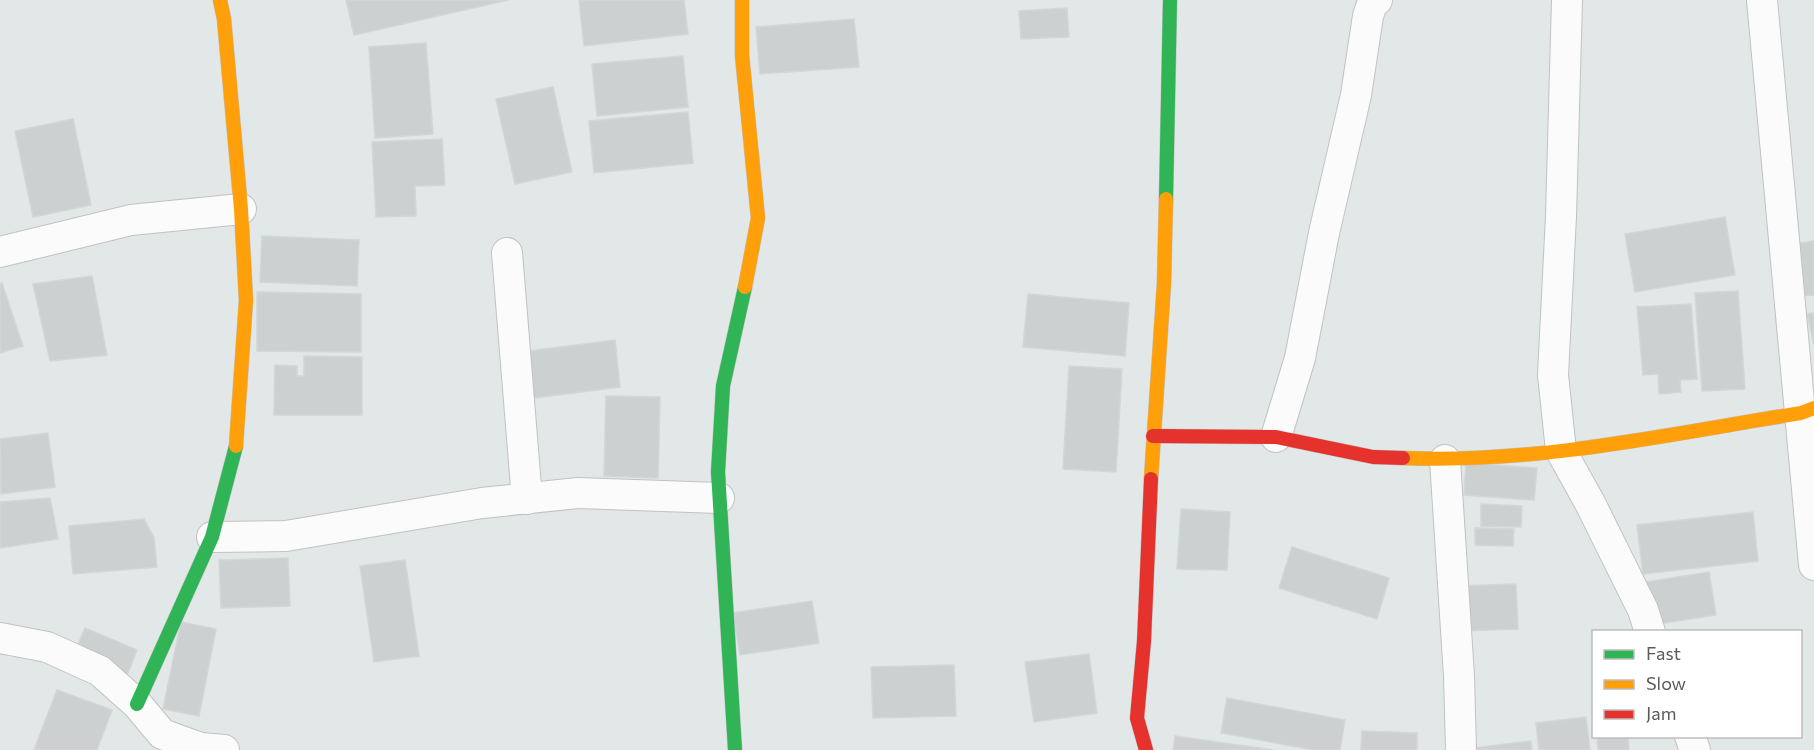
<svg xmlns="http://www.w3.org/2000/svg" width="1814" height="750" viewBox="0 0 1814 750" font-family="Commissioner,sans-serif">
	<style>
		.building { fill: #ccd0d0; stroke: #d2d6d7; stroke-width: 1.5 }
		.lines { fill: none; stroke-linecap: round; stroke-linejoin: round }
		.street-casing { stroke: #c2c2c2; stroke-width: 32 }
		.fast-casing { stroke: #c3c3c3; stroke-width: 15 }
		.slow-casing { stroke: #c3c3c3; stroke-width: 15 }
		.jam-casing { stroke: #c3c3c3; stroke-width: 15 }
		.street { stroke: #fbfbfc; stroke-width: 30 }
		.fast { stroke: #30b455; stroke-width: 14 }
		.slow { stroke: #ff9f0a; stroke-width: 14 }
		.jam { stroke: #e5322d; stroke-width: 14 }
	</style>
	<rect width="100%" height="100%" fill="#e2e7e8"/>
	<g class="building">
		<polygon points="346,0 508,0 354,35"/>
		<polygon points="579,0 684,0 688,34 584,46"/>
		<polygon points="1067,8 1069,37 1021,39 1019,11"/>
		<polygon points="854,19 859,67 760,74 756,27"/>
		<polygon points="426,43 433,134 375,138 369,47"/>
		<polygon points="683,56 688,107 597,116 592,64"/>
		<polygon points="553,87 572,172 515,184 496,99"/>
		<polygon points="688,112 693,163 594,173 589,121"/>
		<polygon points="73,119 91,205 33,217 15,131"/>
		<polygon points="442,139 445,185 415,186 416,216 376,217 372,142"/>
		<polygon points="1725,217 1735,275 1635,292 1625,234"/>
		<polygon points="262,236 359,240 357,286 260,282"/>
		<polygon points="1814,241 1814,295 1802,296 1795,244"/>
		<polygon points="92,276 107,355 50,361 33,284"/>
		<polygon points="2,283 23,346 0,353 0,284"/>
		<polygon points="1738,291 1745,389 1702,391 1695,293"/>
		<polygon points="257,292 361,294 361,352 257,351"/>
		<polygon points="1028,294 1129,303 1125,356 1023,347"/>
		<polygon points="1691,304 1697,379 1680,380 1681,392 1659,394 1658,374 1643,375 1637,307"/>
		<polygon points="1814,313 1814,345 1807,314"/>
		<polygon points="615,340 620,387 527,399 521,352"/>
		<polygon points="304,356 362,357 362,415 274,415 275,365 297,366 297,376 304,376"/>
		<polygon points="1069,366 1122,369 1116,472 1063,469"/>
		<polygon points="606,396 660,397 658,478 604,476"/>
		<polygon points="48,433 55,487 1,494 0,439"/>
		<polygon points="1466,463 1537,468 1534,500 1464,495"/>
		<polygon points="50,498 58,539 0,548 0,502"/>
		<polygon points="1481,504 1522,506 1521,527 1481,526"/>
		<polygon points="1181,509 1230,512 1227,570 1177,569"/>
		<polygon points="1753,512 1758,561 1643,574 1637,525"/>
		<polygon points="144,519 154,538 157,567 73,574 69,526"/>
		<polygon points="1475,528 1514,529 1513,546 1475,545"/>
		<polygon points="1292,547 1389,578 1377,619 1279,588"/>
		<polygon points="288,558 290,606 221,608 219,560"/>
		<polygon points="405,560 419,656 374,662 360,566"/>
		<polygon points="1709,572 1716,615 1652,625 1645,582"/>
		<polygon points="1516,584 1518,629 1460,631 1458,586"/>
		<polygon points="812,601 819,643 740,655 733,613"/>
		<polygon points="181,622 216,629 199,716 163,709"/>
		<polygon points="85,628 137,650 126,678 73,656"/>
		<polygon points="1089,654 1097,713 1034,722 1025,662"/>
		<polygon points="954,665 956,716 873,718 871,667"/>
		<polygon points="57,690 112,710 97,750 34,750"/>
		<polygon points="1227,698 1345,720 1340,750 1314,750 1221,733"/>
		<polygon points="1586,717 1590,750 1539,750 1536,723"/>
		<polygon points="1362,731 1417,733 1417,750 1361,750"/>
		<polygon points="1175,736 1274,750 1173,750"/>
		<polygon points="1597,736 1628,736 1629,750 1598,750"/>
		<polygon points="1531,741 1532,750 1466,749"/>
	</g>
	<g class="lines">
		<defs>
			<g id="street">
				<polyline points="1567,0 1561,216 1553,375 1561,451 1590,503 1643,610 1650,632"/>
				<polyline points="1762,0 1814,565"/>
				<polyline points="0,252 131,220 241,209"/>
				<polyline points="507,253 527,499"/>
				<polyline points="1276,437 1300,358 1324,233 1356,95 1368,16 1372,4 1377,0"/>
				<polyline points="1445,460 1459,676 1461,750"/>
				<polyline points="212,537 286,536 482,503 578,493 719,498"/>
				<polyline points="0,638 47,647 100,671 137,704 162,734 201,748 224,750"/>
				<polyline points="1690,736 1695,750"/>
			</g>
			<g id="fast">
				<polyline points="1166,199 1170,0"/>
				<polyline points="137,704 212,537 236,446"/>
				<polyline points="735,750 718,472 723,386 745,287"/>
			</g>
			<g id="slow">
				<polyline points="220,0 224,19 241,209 246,300 236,446"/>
				<polyline points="742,0 742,55 758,218 745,287"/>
				<path d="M1403 458C1536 464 1670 434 1801 413L1814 408"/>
				<polyline points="1151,479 1164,283 1166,199"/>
			</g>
			<g id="jam">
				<polyline points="1153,436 1276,437 1373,457 1403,458"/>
				<polyline points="1146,750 1137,718 1144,641 1151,479"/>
			</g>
		</defs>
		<use href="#street" class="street-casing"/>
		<use href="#fast" class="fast-casing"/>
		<use href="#slow" class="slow-casing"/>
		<use href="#jam" class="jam-casing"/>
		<use href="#street" class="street"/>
		<use href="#fast" class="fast"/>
		<use href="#slow" class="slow"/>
		<use href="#jam" class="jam"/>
	</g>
	<rect x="1592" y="630" width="210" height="108" fill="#ffffff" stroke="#bfbdbd" stroke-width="1.5"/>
	<rect x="1604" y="650" width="30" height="9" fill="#30b455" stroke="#bfbdbd" stroke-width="1.5"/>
	<text x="1646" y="660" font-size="18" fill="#5f5959">Fast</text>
	<rect x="1604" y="680" width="30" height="9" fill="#ff9f0a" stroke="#bfbdbd" stroke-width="1.5"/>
	<text x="1646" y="690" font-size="18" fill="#5f5959">Slow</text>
	<rect x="1604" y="710" width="30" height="9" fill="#e5322d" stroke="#bfbdbd" stroke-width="1.5"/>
	<text x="1646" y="720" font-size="18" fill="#5f5959">Jam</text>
</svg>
